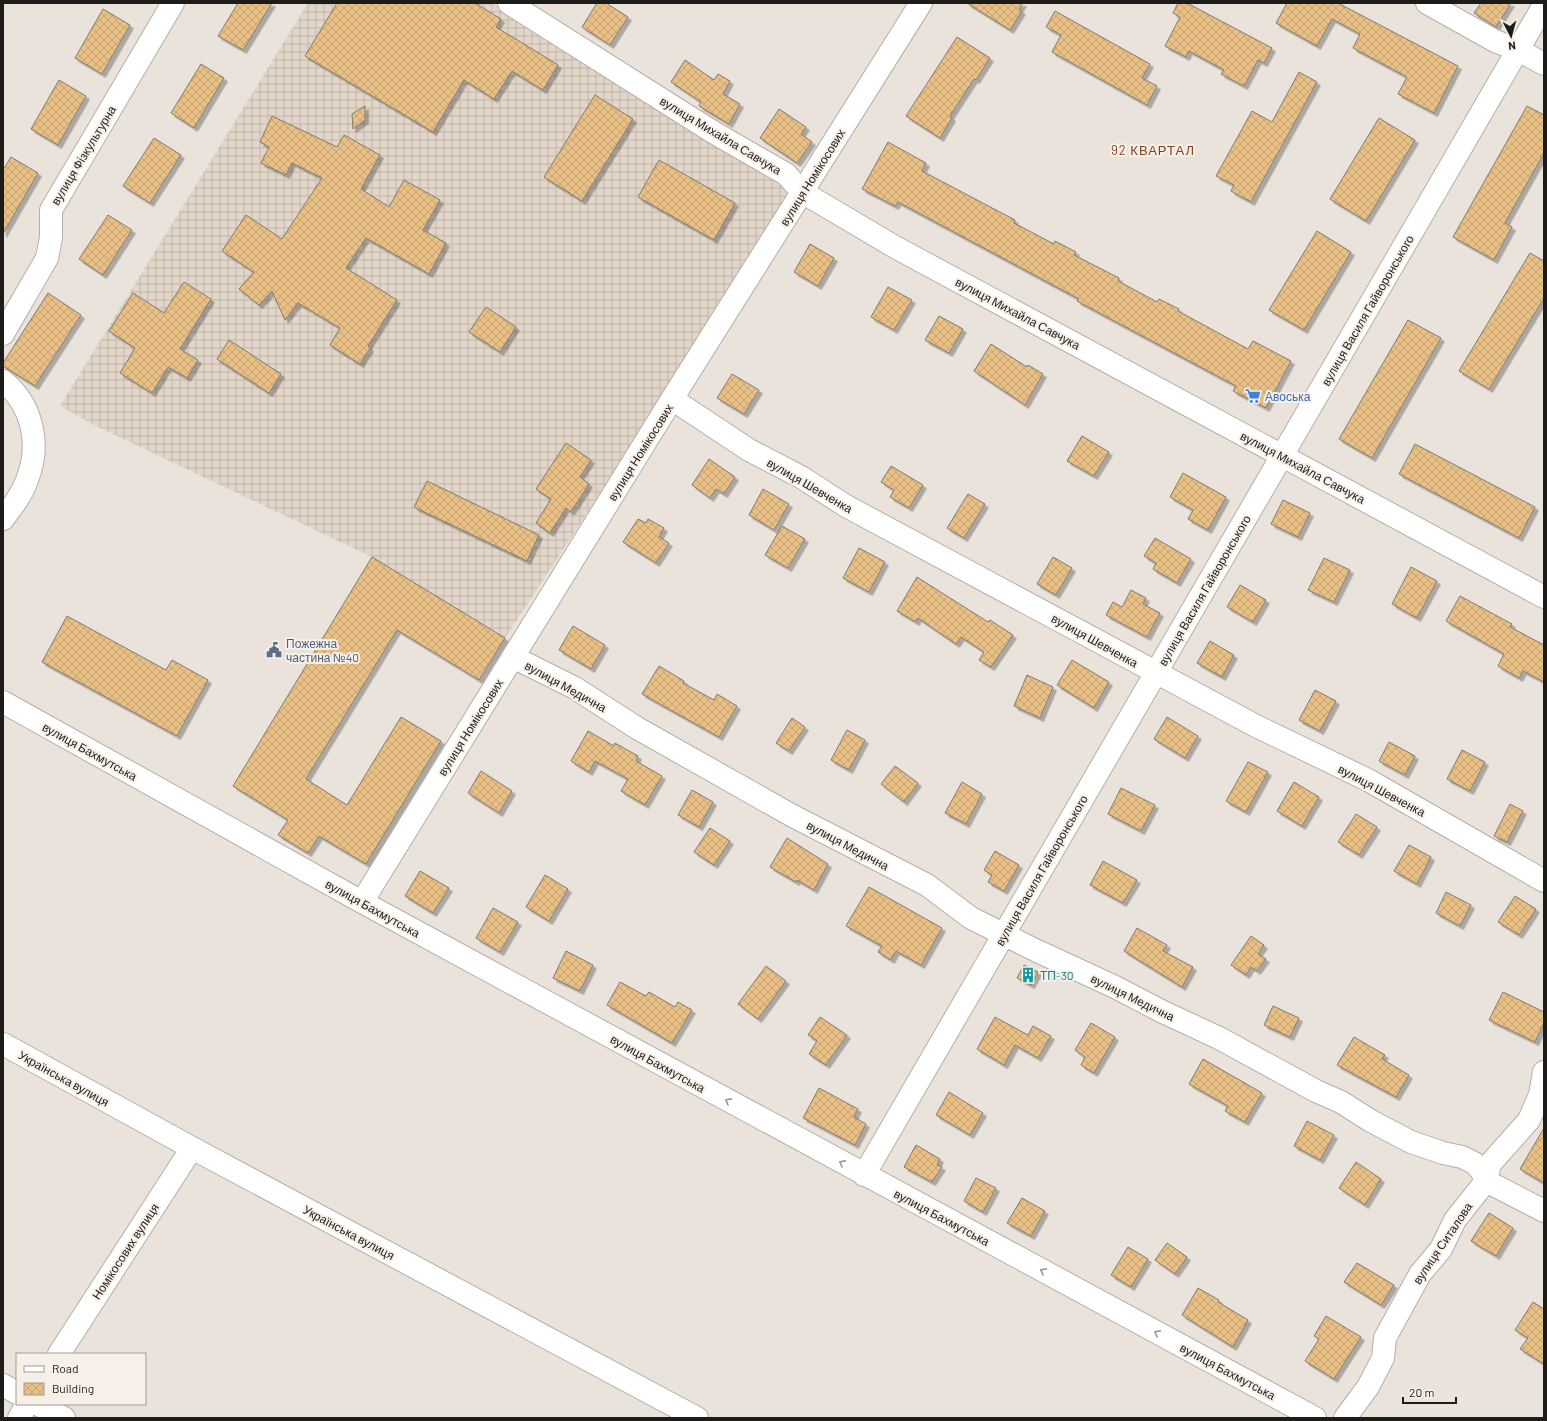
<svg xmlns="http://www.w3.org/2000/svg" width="1547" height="1421" viewBox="0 0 1547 1421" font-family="Barlow,sans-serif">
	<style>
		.industrial { fill: url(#industrial-grid) }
		.building { fill: url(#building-cross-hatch); stroke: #7f7a72; filter: url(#shadow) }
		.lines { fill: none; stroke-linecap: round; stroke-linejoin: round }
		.minor-casing { stroke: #b5afa7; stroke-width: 24 }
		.minor { stroke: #fff; stroke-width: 22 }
		.oneway { stroke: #9a9998 }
		.labels { text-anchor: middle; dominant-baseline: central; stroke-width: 4; stroke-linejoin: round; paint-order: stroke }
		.street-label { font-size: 12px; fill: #1e1c19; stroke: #f7f0e8 }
		.shop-label { font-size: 12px; fill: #366cbe; stroke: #f7f0e8; text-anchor: start }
		.service-label { font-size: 12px; fill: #4e5e75; stroke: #f7f0e8; text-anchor: start }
		.culture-label { font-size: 12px; fill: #0d838f; stroke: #f7f0e8; text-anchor: start }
		.neighbourhood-label { font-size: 13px; letter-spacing: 1px; fill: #824122; stroke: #f7f0e8 }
	</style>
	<defs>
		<pattern id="industrial-grid" width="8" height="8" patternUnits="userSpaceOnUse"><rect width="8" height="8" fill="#e1d6c8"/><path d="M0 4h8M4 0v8" fill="none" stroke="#c1b7ab"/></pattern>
		<pattern id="building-cross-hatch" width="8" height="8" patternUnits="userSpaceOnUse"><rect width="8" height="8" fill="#e8bf85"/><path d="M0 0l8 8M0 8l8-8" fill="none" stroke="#c7a472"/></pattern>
		<filter id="shadow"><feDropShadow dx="3.5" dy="3.5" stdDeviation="0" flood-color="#0004"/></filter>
	</defs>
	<rect width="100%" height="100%" fill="#eae3db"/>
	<polygon class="industrial" points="308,3 492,3 793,190 664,396 505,638 372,557 94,425 60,406"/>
	<g class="building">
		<polygon points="238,3 272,3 243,50 218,36"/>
		<polygon points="337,3 475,3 501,19 496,27 558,65 543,90 512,71 494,99 464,80 433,132 305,56"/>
		<polygon points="597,3 606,3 628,17 610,45 582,27"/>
		<polygon points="967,3 1023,3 1019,9 1022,11 1010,30"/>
		<polygon points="1178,3 1187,3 1272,48 1264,63 1258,60 1244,86 1221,74 1224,70 1189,51 1186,57 1165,46 1180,17 1173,13"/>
		<polygon points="1287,3 1338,3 1458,66 1434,113 1398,94 1407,77 1353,48 1360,34 1332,19 1317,46 1276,23"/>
		<polygon points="1481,3 1511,3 1496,27 1474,13"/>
		<polygon points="103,9 130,25 102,74 75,58"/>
		<polygon points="1055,11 1150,64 1142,78 1157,86 1147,105 1052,52 1061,35 1046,27"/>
		<polygon points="957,37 990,58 976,80 974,79 950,116 952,118 940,138 906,116"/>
		<polygon points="685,60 714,80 718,74 730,81 723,94 740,104 729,124 699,106 701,102 671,82"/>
		<polygon points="201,64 224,78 194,128 171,113"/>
		<polygon points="1299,72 1317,82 1251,202 1231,191 1234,185 1216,176 1252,111 1272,122"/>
		<polygon points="59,80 86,96 58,145 31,129"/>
		<polygon points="595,95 633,119 582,201 544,177"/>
		<polygon points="365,106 365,120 353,129 352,114"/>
		<polygon points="1527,106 1544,115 1544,153 1505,223 1512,227 1494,260 1453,237"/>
		<polygon points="779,109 806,127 801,134 812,142 797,163 760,138"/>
		<polygon points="272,116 337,147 344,135 380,155 361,189 389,207 404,180 440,200 423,230 446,243 429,274 366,238 346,268 397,300 368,346 370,348 360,364 330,345 340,328 298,303 285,320 272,291 259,305 239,289 254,272 222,251 246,215 282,239 322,178 292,163 286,175 261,163 269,147 260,142"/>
		<polygon points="1379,118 1415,140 1366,221 1330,199"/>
		<polygon points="154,138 181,155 150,203 123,186"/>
		<polygon points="888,142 926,163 922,171 1015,220 1014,223 1054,244 1055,241 1076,252 1074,255 1119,278 1118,281 1157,302 1159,299 1179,309 1178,311 1248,349 1253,341 1291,361 1266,408 1233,391 1236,386 1077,301 1079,299 898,202 895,206 862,189"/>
		<polygon points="11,157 38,173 3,234 3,170"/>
		<polygon points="659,160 735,203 714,240 638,197"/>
		<polygon points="108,215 132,230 103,275 79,259"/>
		<polygon points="1317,231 1351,252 1304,330 1269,310"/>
		<polygon points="810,244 834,258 818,286 794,272"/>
		<polygon points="1530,253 1544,261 1544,298 1489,389 1459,371"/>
		<polygon points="184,282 211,299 180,349 198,360 187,378 168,367 152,393 120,373 135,348 109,331 133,293 164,313"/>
		<polygon points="888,287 912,300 894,330 871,317"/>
		<polygon points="48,293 81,315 35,386 3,366 3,363"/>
		<polygon points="486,307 516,327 500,352 469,332"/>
		<polygon points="939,316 963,329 949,353 925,340"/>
		<polygon points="1408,320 1441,338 1372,458 1339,439"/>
		<polygon points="229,340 281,374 269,393 217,359"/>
		<polygon points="991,344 1027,367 1028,365 1043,374 1025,405 974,371"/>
		<polygon points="732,374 759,390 744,414 717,398"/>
		<polygon points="1082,436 1109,452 1094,476 1067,461"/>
		<polygon points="566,443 591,460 580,477 589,484 571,512 566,508 550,533 536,523 551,499 536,489"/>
		<polygon points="1415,444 1535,507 1519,538 1399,474"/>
		<polygon points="709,459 735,477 724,494 716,489 710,498 692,485"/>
		<polygon points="891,466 923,485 909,508 890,497 894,490 881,482"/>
		<polygon points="1183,473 1226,497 1208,530 1188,519 1193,510 1170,497"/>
		<polygon points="427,481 539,535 527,561 414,507"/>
		<polygon points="763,489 789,504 774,530 749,515"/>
		<polygon points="968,494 985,504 964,538 947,528"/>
		<polygon points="1283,500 1310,513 1298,537 1271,524"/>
		<polygon points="638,519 646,523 648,519 664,528 659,537 669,543 656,563 623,542"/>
		<polygon points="782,526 805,539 788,568 765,555"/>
		<polygon points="1155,538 1191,559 1177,583 1153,569 1156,563 1144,556"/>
		<polygon points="859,548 885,562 869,592 843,578"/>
		<polygon points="372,557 505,638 479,680 397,630 306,779 347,805 401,717 441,741 366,864 319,836 308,853 278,835 288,820 233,786"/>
		<polygon points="1053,557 1072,568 1056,595 1037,584"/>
		<polygon points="1324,558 1350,570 1334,602 1308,590"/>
		<polygon points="1411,567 1437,581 1417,618 1392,604"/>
		<polygon points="917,577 988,622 990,620 1013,635 991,667 979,660 984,652 961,637 956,644 918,618 916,622 897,611"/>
		<polygon points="1240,585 1266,600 1253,622 1227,607"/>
		<polygon points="1131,590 1146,598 1143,604 1160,613 1147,637 1106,615 1113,602 1122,607"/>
		<polygon points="1460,596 1512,624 1510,627 1544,645 1544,682 1523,671 1519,678 1498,666 1504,654 1446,621"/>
		<polygon points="67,616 166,670 172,660 208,680 177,736 42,662"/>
		<polygon points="573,626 605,645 591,669 559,650"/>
		<polygon points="1210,641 1234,655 1222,677 1197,663"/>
		<polygon points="1072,660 1109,682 1094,708 1057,685"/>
		<polygon points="659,666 684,681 683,683 714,700 717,694 737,706 719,737 642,694"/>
		<polygon points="1027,675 1053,687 1040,718 1014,706"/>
		<polygon points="1315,690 1336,701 1320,731 1299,720"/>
		<polygon points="1167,717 1198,736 1185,758 1154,739"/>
		<polygon points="792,718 805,727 789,751 776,743"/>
		<polygon points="847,730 865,740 849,770 831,760"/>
		<polygon points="588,731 614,746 615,743 638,756 636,761 662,776 645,805 621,791 628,779 595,761 589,772 571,761"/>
		<polygon points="1389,742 1415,756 1405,775 1379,761"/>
		<polygon points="1462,750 1485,762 1470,791 1447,779"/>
		<polygon points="1248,762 1268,772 1246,812 1226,801"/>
		<polygon points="895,766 918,783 904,802 881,784"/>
		<polygon points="481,771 512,791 499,813 468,793"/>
		<polygon points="962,782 982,794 966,824 945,813"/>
		<polygon points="1294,782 1319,797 1302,826 1277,811"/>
		<polygon points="1121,788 1155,805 1141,831 1108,814"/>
		<polygon points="692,790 713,802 699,827 678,815"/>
		<polygon points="1510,804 1523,811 1507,842 1494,836"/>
		<polygon points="1356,814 1377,827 1359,855 1338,842"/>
		<polygon points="710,828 730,841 714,865 694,852"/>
		<polygon points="787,838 828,864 814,890 797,880 796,882 770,867"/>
		<polygon points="1409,845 1431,857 1417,884 1394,871"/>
		<polygon points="995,851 1019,865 1004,891 988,882 992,875 984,870"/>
		<polygon points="1103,861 1137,880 1123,903 1090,885"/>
		<polygon points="420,871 449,888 433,913 405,896"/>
		<polygon points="545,875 568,889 549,921 526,907"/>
		<polygon points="869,887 942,928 921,965 896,951 891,960 878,952 882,946 846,926"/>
		<polygon points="1446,892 1471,905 1460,926 1436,913"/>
		<polygon points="1515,896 1536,909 1519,935 1498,922"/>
		<polygon points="493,908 518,922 500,952 476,938"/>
		<polygon points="1137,928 1167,945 1163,951 1193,967 1182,987 1124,951"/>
		<polygon points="1251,936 1264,945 1258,954 1266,959 1257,971 1251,967 1246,975 1231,965"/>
		<polygon points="566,951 593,965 580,991 553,978"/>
		<polygon points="1024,965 1038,972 1031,985 1017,978"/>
		<polygon points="766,966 786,981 758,1019 738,1004"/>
		<polygon points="620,982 646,996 649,992 675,1007 678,1002 692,1010 672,1043 607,1005"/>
		<polygon points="1503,992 1544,1012 1544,1023 1535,1042 1489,1020"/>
		<polygon points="1273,1006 1299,1018 1290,1037 1264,1025"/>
		<polygon points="820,1017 847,1035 826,1065 809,1054 817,1041 808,1035"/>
		<polygon points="995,1017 1028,1035 1033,1026 1051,1036 1038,1058 1015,1045 1004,1065 977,1049"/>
		<polygon points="1091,1023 1115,1037 1094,1073 1081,1065 1085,1057 1075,1050"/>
		<polygon points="1354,1037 1385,1055 1382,1059 1409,1075 1396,1097 1337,1065"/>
		<polygon points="1203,1059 1262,1093 1245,1122 1225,1111 1228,1106 1189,1084"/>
		<polygon points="819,1088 858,1109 854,1117 866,1124 855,1145 803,1118"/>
		<polygon points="949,1092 983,1113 970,1135 936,1115"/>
		<polygon points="1307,1121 1334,1135 1320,1160 1294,1146"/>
		<polygon points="1544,1128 1544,1183 1520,1169"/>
		<polygon points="916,1145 940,1159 937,1165 942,1167 932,1182 904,1167"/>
		<polygon points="1356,1162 1381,1179 1365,1205 1339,1188"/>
		<polygon points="976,1178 996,1188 983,1212 964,1201"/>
		<polygon points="1022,1198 1045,1211 1031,1236 1007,1223"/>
		<polygon points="1489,1213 1513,1228 1496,1256 1471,1241"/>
		<polygon points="1167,1243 1187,1257 1175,1274 1155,1260"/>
		<polygon points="1128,1247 1148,1259 1131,1287 1111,1275"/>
		<polygon points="1357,1263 1394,1285 1381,1305 1344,1282"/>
		<polygon points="1198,1288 1219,1300 1218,1302 1248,1320 1233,1347 1182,1315"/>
		<polygon points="1533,1302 1544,1309 1544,1364 1520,1349 1528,1338 1515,1330"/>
		<polygon points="1326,1316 1361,1337 1334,1379 1305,1361 1319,1339 1314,1336"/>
	</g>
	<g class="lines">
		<defs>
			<g id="minor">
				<polyline points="509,3 713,132 786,174 802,192 895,247 1544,597"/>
				<polyline points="1427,3 1495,41 1518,50 1544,64"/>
				<polyline points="3,334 47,258 51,238 51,210 173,3"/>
				<path d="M3 381C33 405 41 445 27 480 22 495 12 507 3 519"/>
				<polyline points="672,399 749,450 801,477 846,506 1256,726 1368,780 1544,881"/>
				<polyline points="513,657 575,688 637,728 791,815 927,885 971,918 1035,950 1115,987 1161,1011 1219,1038 1316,1091 1341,1102 1371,1121 1411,1142 1443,1153 1462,1157 1474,1163 1481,1170 1486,1181 1544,1211"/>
				<polyline points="3,702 362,902 1315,1418"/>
				<polyline points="362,902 672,399 921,3"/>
				<polyline points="3,1044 192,1148 697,1418"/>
				<polyline points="864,1175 1544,5"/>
				<polyline points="59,1354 192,1148"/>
				<polyline points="3,1385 17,1393"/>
				<polyline points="37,1404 64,1418"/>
				<polyline points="19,1418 27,1404"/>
				<polyline points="1345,1418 1368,1387 1383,1358 1385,1338 1420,1274 1441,1249 1455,1220 1486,1181 1490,1164 1529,1120 1540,1095 1544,1072"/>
			</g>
		</defs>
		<use href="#minor" class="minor-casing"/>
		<use href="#minor" class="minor"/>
	</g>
	<defs><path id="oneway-chevron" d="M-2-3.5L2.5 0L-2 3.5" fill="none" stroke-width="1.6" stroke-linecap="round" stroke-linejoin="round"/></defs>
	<g class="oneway">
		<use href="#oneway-chevron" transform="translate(728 1101) rotate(-151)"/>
		<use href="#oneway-chevron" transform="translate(842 1163) rotate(-151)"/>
		<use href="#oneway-chevron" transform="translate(1043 1271) rotate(-152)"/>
		<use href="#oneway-chevron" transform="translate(1157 1333) rotate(-152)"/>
	</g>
	<defs>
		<symbol id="supermarket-bare" viewBox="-9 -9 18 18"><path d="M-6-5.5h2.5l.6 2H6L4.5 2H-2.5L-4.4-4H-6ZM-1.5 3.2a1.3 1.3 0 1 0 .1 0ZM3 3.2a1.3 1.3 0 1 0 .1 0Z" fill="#3f7fe0" stroke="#f7f0e8" stroke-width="2.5" paint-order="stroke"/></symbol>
		<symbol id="civic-bare" viewBox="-9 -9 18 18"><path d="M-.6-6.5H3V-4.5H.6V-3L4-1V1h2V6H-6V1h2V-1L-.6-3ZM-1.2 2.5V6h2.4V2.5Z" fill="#5c6f8a" stroke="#f7f0e8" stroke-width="2.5" paint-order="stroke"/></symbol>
		<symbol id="building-bare" viewBox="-9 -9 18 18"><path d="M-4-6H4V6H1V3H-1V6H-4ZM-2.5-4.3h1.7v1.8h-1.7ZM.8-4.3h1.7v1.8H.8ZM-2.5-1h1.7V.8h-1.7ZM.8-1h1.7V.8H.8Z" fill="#0f9aa8" stroke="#f7f0e8" stroke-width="2.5" paint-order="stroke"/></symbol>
	</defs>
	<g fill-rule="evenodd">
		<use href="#supermarket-bare" x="1242" y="385" width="22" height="22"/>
		<use href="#civic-bare" x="263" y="639" width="22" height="22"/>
		<use href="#building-bare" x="1017" y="964" width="22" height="22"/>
	</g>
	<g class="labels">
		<g class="street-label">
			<text transform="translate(721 135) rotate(31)">вулиця Михайла Савчука</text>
			<text transform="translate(83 155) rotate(-59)">вулиця Фізкультурна</text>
			<text transform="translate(812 177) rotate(-58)">вулиця Номікосових</text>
			<text transform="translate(1367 310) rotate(-60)">вулиця Василя Гайворонського</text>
			<text transform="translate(1018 313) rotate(28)">вулиця Михайла Савчука</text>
			<text transform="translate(640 452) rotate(-58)">вулиця Номікосових</text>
			<text transform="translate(1303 467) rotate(28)">вулиця Михайла Савчука</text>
			<text transform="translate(810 485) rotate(30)">вулиця Шевченка</text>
			<text transform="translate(1204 590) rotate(-60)">вулиця Василя Гайворонського</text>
			<text transform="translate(1095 640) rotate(29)">вулиця Шевченка</text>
			<text transform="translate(566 686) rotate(29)">вулиця Медична</text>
			<text transform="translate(470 727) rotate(-58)">вулиця Номікосових</text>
			<text transform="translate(90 751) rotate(29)">вулиця Бахмутська</text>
			<text transform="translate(1382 790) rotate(28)">вулиця Шевченка</text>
			<text transform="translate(848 845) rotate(28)">вулиця Медична</text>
			<text transform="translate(1041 870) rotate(-60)">вулиця Василя Гайворонського</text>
			<text transform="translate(373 908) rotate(29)">вулиця Бахмутська</text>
			<text transform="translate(1133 997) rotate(26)">вулиця Медична</text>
			<text transform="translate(658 1063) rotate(29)">вулиця Бахмутська</text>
			<text transform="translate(64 1078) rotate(29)">Українська вулиця</text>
			<text transform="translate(942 1217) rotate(28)">вулиця Бахмутська</text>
			<text transform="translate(349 1232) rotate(28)">Українська вулиця</text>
			<text transform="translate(1442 1243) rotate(-56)">вулиця Ситалова</text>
			<text transform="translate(125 1251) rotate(-57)">Номікосових вулиця</text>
			<text transform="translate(1228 1371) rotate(28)">вулиця Бахмутська</text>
		</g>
		<g class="shop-label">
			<text x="1265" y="396">Авоська</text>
		</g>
		<g class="service-label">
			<text x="286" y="643">Пожежна<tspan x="286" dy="14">частина №40</tspan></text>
		</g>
		<g class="culture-label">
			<text x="1040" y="975">ТП-30</text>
		</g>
		<g class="neighbourhood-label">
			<text x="1153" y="150">92 КВАРТАЛ</text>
		</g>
	</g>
	<rect width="1547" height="1421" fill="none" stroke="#1e1c19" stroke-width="8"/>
	<rect x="16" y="1353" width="130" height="52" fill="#f7f0e8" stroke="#a09b95"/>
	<rect x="24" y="1366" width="20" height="6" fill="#ffffff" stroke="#a09b95"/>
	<text x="52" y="1373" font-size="12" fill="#1e1c19">Road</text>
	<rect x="24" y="1383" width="20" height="12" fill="url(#building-cross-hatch)" stroke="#a09b95"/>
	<text x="52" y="1393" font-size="12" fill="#1e1c19">Building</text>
	<g transform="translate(1511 36) rotate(174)" stroke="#f7f0e8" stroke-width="3" paint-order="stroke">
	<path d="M0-3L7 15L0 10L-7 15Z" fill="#1e1c19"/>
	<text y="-6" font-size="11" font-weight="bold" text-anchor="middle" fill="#1e1c19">N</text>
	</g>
	<path d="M1403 1397v6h53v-6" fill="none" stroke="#1e1c19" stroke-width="2"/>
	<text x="1409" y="1397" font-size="12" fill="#1e1c19" stroke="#f7f0e8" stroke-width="3" paint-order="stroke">20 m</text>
</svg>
